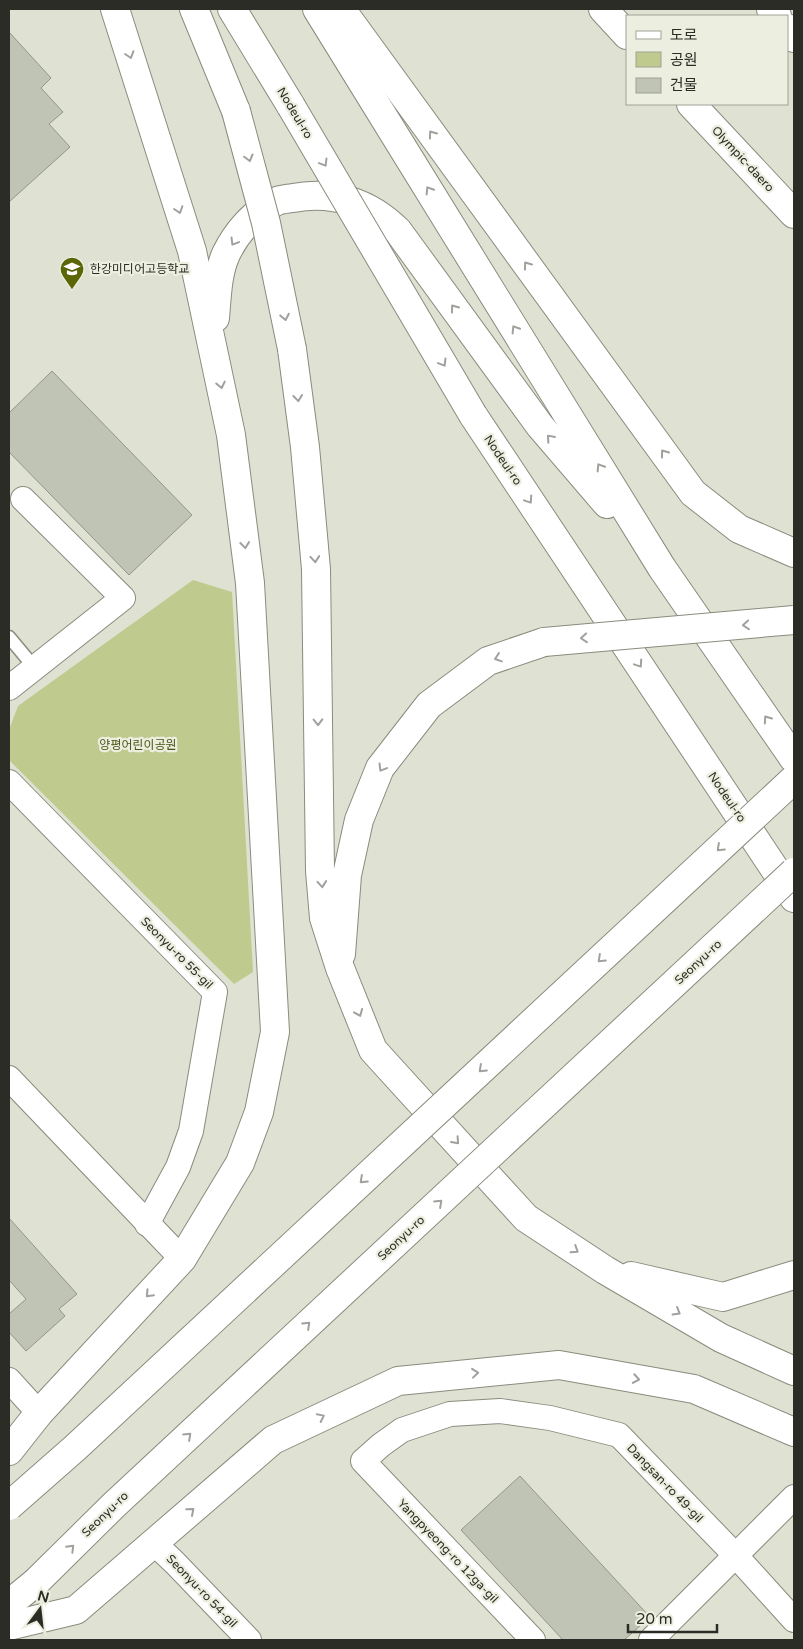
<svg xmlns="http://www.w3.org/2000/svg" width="803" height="1649" viewBox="0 0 803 1649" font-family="'Varela Round','Noto Sans KR',sans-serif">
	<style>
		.green { fill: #bfca8e }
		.building { fill: #c0c4b4; stroke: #939687 }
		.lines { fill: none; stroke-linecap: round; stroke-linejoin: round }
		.lane-casing { stroke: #898c7d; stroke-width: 15 }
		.street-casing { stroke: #898c7d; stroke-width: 26 }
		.primary-casing { stroke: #898c7d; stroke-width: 30 }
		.highway-casing { stroke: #898c7d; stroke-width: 30 }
		.lane { stroke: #fff; stroke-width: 12 }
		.street { stroke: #fff; stroke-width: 24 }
		.primary { stroke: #fff; stroke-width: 28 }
		.highway { stroke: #fff; stroke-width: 28 }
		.primary-bridge-casing { stroke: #898c7d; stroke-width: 30; stroke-linecap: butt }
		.primary-bridge { stroke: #fff; stroke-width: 28 }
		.oneway { stroke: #a0a09d }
		.labels { text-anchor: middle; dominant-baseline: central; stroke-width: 4.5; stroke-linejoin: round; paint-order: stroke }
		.street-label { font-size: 12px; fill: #2b2c26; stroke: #ecefdf }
		.poi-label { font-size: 12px; fill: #2b2c26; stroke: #ecefdf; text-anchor: start }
		.park-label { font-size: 12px; fill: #4b5315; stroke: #ecefdf }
	</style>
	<rect width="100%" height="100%" fill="#dfe2d2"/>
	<polygon class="green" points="193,580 232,592 253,972 234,984 9,760 9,730 18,706"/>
	<g class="building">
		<polygon points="9,32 51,78 41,88 63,112 49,124 70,147 9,202"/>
		<polygon points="52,371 192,515 129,575 9,452 9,413"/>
		<polygon points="9,1218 77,1294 59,1309 65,1316 26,1351 9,1332 9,1314 26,1299 9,1280"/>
		<polygon points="520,1476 650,1617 624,1640 563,1640 461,1530"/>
	</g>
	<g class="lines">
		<defs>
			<polyline id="lane" points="9,637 34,667"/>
			<g id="street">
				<polyline points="9,688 123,598 23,499"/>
				<polyline points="9,782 215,992 191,1131 178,1167 147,1224"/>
				<polyline points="9,1078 182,1259"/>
				<polyline points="9,1380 39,1413"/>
				<polyline points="154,1543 175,1563 249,1640"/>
				<polyline points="533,1640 363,1461 381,1445 402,1430 450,1414 500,1411 550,1418 619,1435 736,1556 794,1620"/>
				<polyline points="651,1640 794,1497"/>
			</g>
			<g id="primary">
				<polyline points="194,9 236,111"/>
				<polyline points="232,9 291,106"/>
				<polyline points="317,9 662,568 794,759"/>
				<polyline points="341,9 693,493 739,529 794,553"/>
				<path d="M215 318C217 297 217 274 226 254 236 233 254 212 275 202 280 199 287 199 293 198 333 190 370 203 398 231L540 426 607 504"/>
				<polyline points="292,349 305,447 316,569 320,871 324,918 340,968 373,1050 526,1218 605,1270 721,1338 794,1371"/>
				<polyline points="473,415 794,898"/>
				<polyline points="341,954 347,875 359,820 380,768 429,705 488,661 544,642"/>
				<polyline points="631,1276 723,1297 794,1275"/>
				<polyline points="9,1451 39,1413 182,1259 240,1163 259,1112 275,1032 250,583 231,435 192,251 115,9"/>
				<polyline points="9,1604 36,1582"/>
				<polyline points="9,1626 76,1610 273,1440 398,1381 559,1365 694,1389 794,1432"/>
			</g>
			<g id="highway">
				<polyline points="603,9 627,35"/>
				<polyline points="771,9 777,16"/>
				<polyline points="787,28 794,38"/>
				<polyline points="691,104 794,214"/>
			</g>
		</defs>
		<use href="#lane" class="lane-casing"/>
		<use href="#street" class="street-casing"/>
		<use href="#primary" class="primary-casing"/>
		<use href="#highway" class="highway-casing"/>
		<use href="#lane" class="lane"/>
		<use href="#street" class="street"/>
		<use href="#primary" class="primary"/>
		<use href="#highway" class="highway"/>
		<defs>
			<g id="primary-bridge">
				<polyline points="291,106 473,415"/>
				<polyline points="236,111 266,223 292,349"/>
				<polyline points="544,642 794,620"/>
				<polyline points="9,1506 75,1448 794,779"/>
				<polyline points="36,1582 114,1505 794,872"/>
			</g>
		</defs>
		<use href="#primary-bridge" class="primary-bridge-casing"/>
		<use href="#primary-bridge" class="primary-bridge"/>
	</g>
	<defs><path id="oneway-chevron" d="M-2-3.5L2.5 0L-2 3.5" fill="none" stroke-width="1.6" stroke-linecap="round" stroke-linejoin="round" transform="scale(1.25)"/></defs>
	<g class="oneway">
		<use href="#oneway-chevron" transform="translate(130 55) rotate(72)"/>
		<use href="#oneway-chevron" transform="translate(432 134) rotate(-126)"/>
		<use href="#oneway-chevron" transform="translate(249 158) rotate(75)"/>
		<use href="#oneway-chevron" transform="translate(324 163) rotate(59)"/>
		<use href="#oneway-chevron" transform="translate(429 190) rotate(-122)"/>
		<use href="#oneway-chevron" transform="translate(179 210) rotate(72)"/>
		<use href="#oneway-chevron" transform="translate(234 242) rotate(121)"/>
		<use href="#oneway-chevron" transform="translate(527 265) rotate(-126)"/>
		<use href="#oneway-chevron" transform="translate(454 308) rotate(-126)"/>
		<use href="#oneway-chevron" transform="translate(285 317) rotate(79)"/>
		<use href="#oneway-chevron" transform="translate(515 329) rotate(-122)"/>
		<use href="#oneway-chevron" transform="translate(443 363) rotate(59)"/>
		<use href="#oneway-chevron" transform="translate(221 385) rotate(78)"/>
		<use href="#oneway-chevron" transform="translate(298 398) rotate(83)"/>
		<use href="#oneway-chevron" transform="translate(550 438) rotate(-131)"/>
		<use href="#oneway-chevron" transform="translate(664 453) rotate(-126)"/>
		<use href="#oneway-chevron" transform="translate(600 467) rotate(-122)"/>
		<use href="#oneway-chevron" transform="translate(529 500) rotate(56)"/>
		<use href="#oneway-chevron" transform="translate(245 545) rotate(83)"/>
		<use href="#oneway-chevron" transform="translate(315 559) rotate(85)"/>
		<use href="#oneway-chevron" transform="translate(746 625) rotate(175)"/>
		<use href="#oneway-chevron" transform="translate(584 638) rotate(175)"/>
		<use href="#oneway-chevron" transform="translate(498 658) rotate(161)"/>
		<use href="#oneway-chevron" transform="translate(639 664) rotate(56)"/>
		<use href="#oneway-chevron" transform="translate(767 719) rotate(-125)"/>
		<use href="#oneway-chevron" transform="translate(318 722) rotate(89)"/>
		<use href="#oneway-chevron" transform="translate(382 768) rotate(121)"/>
		<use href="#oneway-chevron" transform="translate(720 848) rotate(137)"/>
		<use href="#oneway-chevron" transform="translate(322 884) rotate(85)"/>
		<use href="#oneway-chevron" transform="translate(601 959) rotate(137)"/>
		<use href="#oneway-chevron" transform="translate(359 1013) rotate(68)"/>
		<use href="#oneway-chevron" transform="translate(482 1069) rotate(137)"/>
		<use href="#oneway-chevron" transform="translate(456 1141) rotate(48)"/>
		<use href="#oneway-chevron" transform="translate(363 1180) rotate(137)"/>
		<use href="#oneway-chevron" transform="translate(439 1203) rotate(-43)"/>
		<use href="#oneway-chevron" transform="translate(575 1250) rotate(33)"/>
		<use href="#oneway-chevron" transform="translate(149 1294) rotate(133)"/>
		<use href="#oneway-chevron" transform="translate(677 1312) rotate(30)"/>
		<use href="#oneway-chevron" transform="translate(307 1325) rotate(-43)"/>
		<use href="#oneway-chevron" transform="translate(475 1373) rotate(-6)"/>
		<use href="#oneway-chevron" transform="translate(636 1379) rotate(10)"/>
		<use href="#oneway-chevron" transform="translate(321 1417) rotate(-26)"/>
		<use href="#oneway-chevron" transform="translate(188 1436) rotate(-43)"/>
		<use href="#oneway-chevron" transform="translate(191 1511) rotate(-41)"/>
		<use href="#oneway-chevron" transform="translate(71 1548) rotate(-45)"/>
	</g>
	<defs>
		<symbol id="school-pin" viewBox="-11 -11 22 30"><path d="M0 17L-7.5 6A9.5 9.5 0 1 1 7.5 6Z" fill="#5b6609" stroke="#ecefdf"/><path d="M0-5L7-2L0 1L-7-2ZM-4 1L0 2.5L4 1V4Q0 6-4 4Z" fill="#fff"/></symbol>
	</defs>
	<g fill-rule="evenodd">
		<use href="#school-pin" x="58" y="255" width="28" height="38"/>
	</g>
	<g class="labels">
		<g class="street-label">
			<text transform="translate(295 113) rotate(59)">Nodeul-ro</text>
			<text transform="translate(743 159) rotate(47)">Olympic-daero</text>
			<text transform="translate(503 460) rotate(56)">Nodeul-ro</text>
			<text transform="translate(727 797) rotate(56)">Nodeul-ro</text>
			<text transform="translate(177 953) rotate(45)">Seonyu-ro 55-gil</text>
			<text transform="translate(698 962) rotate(-43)">Seonyu-ro</text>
			<text transform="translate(401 1238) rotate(-43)">Seonyu-ro</text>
			<text transform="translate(665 1483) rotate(46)">Dangsan-ro 49-gil</text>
			<text transform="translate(105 1514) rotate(-44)">Seonyu-ro</text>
			<text transform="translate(448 1551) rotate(46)">Yangpyeong-ro 12ga-gil</text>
			<text transform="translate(202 1591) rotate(46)">Seonyu-ro 54-gil</text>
		</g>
		<g class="poi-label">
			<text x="90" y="269">한강미디어고등학교</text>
		</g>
		<g class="park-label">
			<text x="138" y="745">양평어린이공원</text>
		</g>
	</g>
	<rect width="803" height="1649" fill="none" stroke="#2b2c26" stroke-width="20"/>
	<rect x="626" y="15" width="162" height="90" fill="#ecefdf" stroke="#9fa195"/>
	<rect x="636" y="31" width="25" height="8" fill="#ffffff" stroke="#9fa195"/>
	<text x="670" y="40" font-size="15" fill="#2b2c26">도로</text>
	<rect x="636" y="52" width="25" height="15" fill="#bfca8e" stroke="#9fa195"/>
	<text x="670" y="65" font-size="15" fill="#2b2c26">공원</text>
	<rect x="636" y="78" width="25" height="15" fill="#c0c4b4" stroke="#9fa195"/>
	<text x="670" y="90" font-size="15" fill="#2b2c26">건물</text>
	<g transform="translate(40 1609) rotate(15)" stroke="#ecefdf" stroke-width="4" paint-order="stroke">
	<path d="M0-4L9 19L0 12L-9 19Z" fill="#2b2c26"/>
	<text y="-8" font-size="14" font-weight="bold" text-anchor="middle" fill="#2b2c26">N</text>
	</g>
	<path d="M628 1624v8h89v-8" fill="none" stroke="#2b2c26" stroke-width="2.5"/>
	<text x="636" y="1624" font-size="15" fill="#2b2c26" stroke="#ecefdf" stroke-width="4" paint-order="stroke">20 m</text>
</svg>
